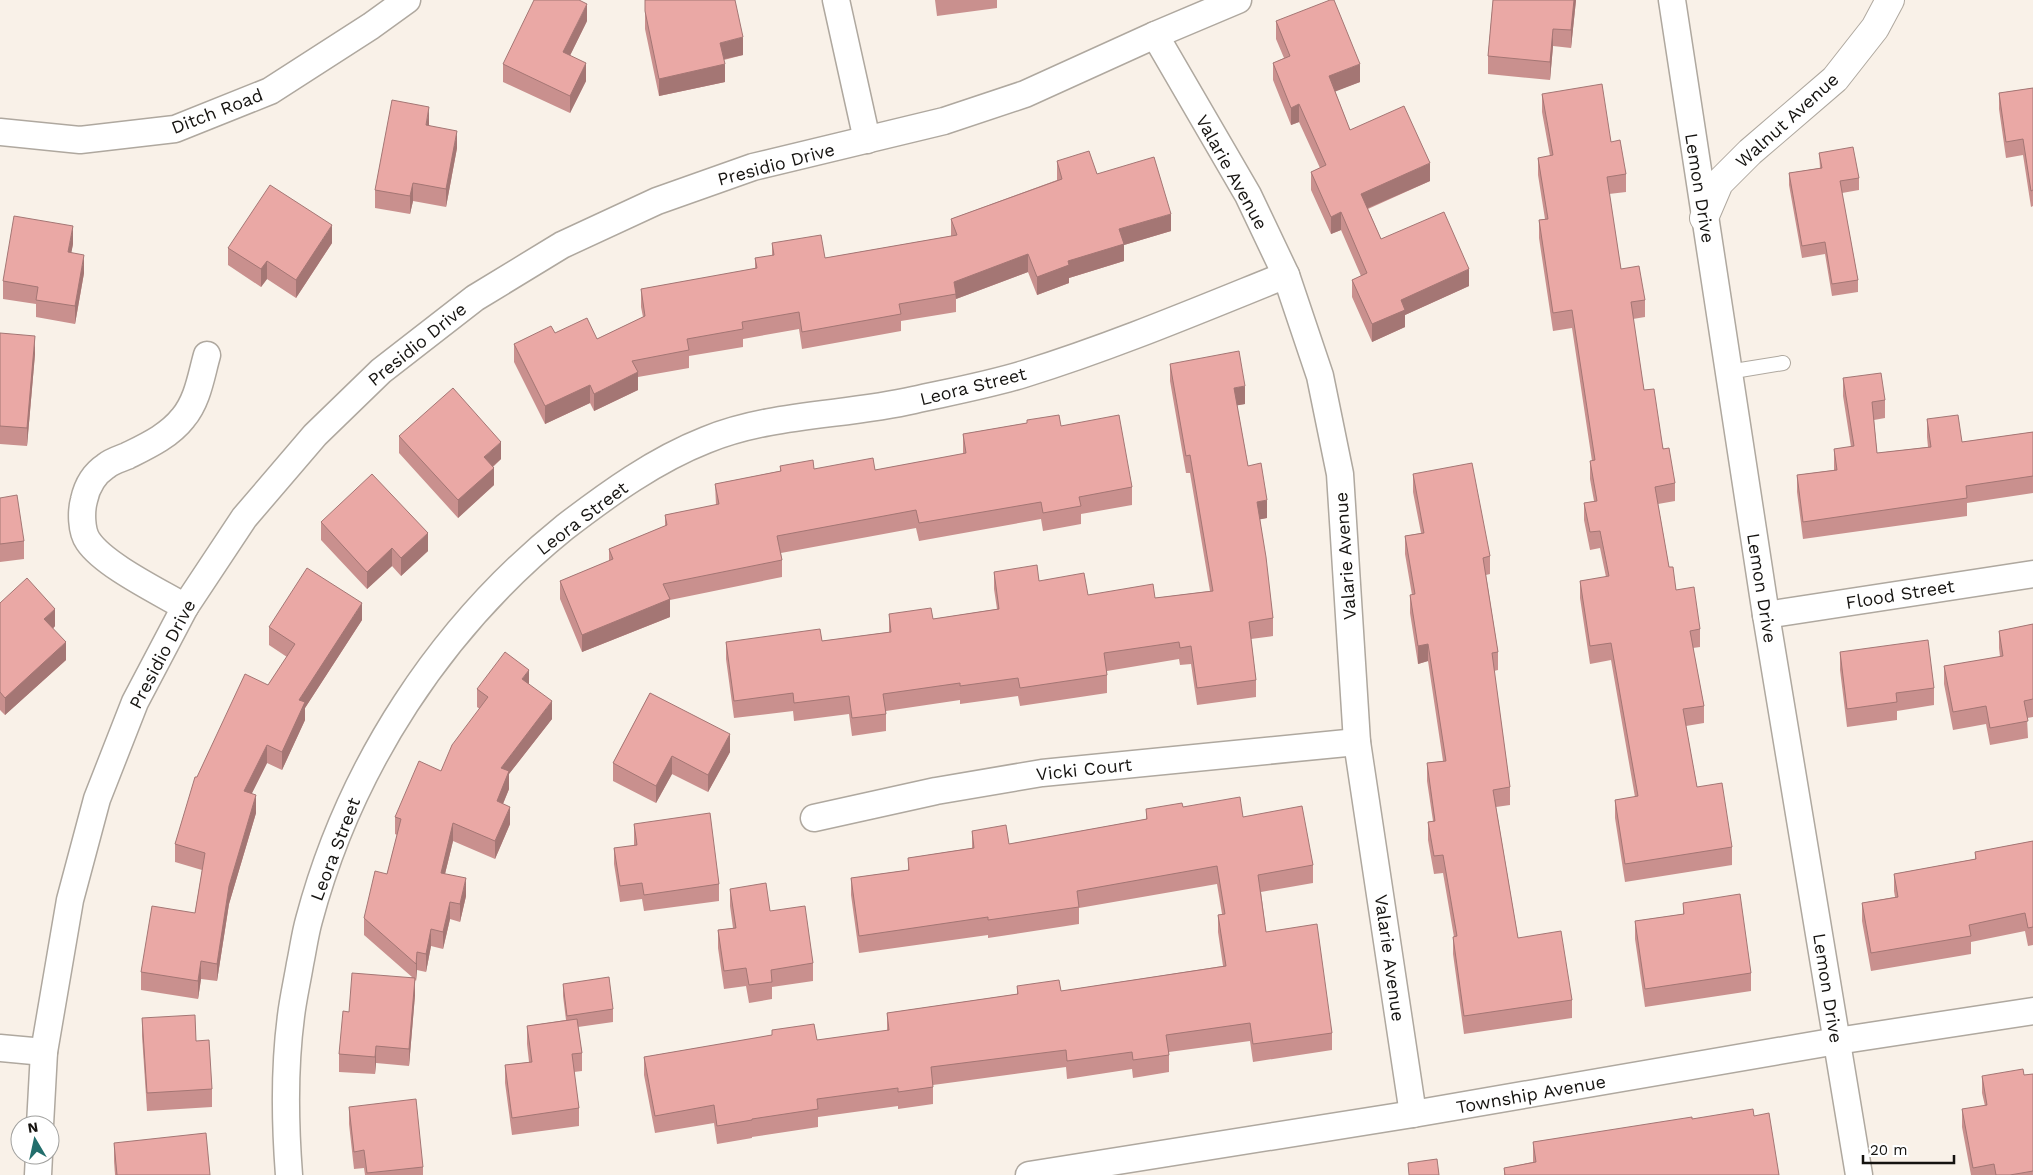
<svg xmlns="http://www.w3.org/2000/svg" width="2033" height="1175" viewBox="0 0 2033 1175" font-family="'Work Sans',sans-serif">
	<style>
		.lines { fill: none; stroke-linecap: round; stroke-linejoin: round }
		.service-casing { stroke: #afa89f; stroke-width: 16 }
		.minor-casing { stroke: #afa89f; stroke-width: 29 }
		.tertiary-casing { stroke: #afa89f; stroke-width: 30 }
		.service { stroke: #fff; stroke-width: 14 }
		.minor { stroke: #fff; stroke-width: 26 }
		.tertiary { stroke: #fff; stroke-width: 28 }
		.wall { fill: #c9908e }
		.shaded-wall { fill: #a47674 }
		.building { fill: #eaa8a5; stroke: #a47674 }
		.labels { text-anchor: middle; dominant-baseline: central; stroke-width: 4; stroke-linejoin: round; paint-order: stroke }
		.street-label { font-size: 18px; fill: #151310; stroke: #fff }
	</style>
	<rect width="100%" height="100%" fill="#f9f1e8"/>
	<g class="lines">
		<defs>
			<polyline id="service" points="1728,372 1783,363"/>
			<g id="minor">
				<polyline points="836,0 867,140"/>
				<polyline points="1672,0 1766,615 1859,1175"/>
				<polyline points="1155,35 1248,195 1286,275 1320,376 1340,474 1357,742 1413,1114"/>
				<polyline points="0,132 80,140 175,129 270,91 371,26 407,0"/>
				<path d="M185 607C158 591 104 565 88 541 81 531 81 511 84 500 87 486 94 474 106 466 112 461 120 459 127 456 147 446 169 436 183 418 198 400 201 376 207 355"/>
				<polyline points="1766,615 2033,574"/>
				<polyline points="814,818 936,791 1042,773 1357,742"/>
				<polyline points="0,1048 44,1052"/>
				<polyline points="40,1125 44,1052 70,900 97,799 135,702 185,607 244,518 315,435 381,371 475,298 562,245 657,201 753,167 944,121 1025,94 1155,35 1238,0"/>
				<polyline points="38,1175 39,1155"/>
				<path d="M289 1175C285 1123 284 1069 291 1016 293 999 297 982 300 964 303 950 305 934 309 920 350 766 441 627 565 527 608 494 655 460 706 440 772 413 845 416 914 400 950 392 988 385 1024 374 1114 346 1199 310 1286 275"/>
				<polyline points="1029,1175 1413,1114 1837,1041 2033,1011"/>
			</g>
			<polyline id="tertiary" points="1704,218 1719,183 1750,152 1835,79 1875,28 1890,0"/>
		</defs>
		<use href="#service" class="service-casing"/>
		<use href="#minor" class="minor-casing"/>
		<use href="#tertiary" class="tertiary-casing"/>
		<use href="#service" class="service"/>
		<use href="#minor" class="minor"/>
		<use href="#tertiary" class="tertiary"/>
	</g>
	<g class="wall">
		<polygon points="645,0 743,55 724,60 725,82 659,96 645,29"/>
		<polygon points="935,0 997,0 997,8 937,16"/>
		<polygon points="1493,0 1576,0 1571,48 1553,46 1550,80 1488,74 1488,56"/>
		<polygon points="587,21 570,55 586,81 570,113 503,82 503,64"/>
		<polygon points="1276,21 1360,82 1335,91 1350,130 1430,181 1368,209 1381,239 1469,286 1405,315 1405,327 1372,342 1352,297 1352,280 1361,276 1341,230 1331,234 1311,190 1311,172 1320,168 1299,122 1291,125 1273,80 1273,63 1284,58 1276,39"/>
		<polygon points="2033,88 2033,206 2031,207 2023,155 2006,158 1999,109 1999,93"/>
		<polygon points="1542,94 1611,142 1626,174 1626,192 1609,194 1621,269 1645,300 1645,317 1633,319 1644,390 1675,483 1675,501 1658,504 1669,567 1676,590 1700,629 1700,647 1693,648 1704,706 1704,723 1686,726 1697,787 1732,847 1732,865 1625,882 1615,818 1615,800 1635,797 1611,660 1590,664 1580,598 1580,581 1606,577 1600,548 1590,550 1584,520 1584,503 1594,501 1590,479 1590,461 1592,461 1572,328 1553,331 1539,238 1539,220 1545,219 1538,175 1538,158 1550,156 1542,112"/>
		<polygon points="429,125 457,148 446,207 413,201 410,214 375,208 375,190"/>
		<polygon points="1819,153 1859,178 1859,190 1842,193 1858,280 1858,292 1832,296 1825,254 1802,258 1789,185 1789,173 1820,168"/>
		<polygon points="1057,161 1097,174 1171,231 1124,245 1124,261 1069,278 1069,283 1037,295 1028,272 956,299 956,312 901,321 901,331 802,349 799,329 743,339 743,347 689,356 689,368 638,377 638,390 594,411 590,403 545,424 514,362 514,344 555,333 597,339 643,317 641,307 641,289 755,269 755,258 772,256 772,243 825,258 951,236 951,219 1057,180"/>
		<polygon points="332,243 296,298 267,279 261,287 228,265 228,248"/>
		<polygon points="73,244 71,253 84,273 75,324 36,317 36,304 3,299 3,281"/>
		<polygon points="0,333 35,354 27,446 0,444"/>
		<polygon points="1170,364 1245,404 1237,405 1248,466 1267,518 1260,519 1273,618 1273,636 1251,639 1256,680 1256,697 1197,705 1191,664 1180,665 1179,659 1107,671 1107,693 1020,706 1018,696 960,704 960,700 886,711 886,731 852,736 849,714 794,721 793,711 734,718 726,659 726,642 822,641 889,632 889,614 933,619 997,609 994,589 994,572 1039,581 1088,595 1155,598 1210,591 1190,473 1186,473 1170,381"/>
		<polygon points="1843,378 1885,400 1885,418 1874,420 1877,453 1928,447 1927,437 1927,419 1962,442 2033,432 2033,493 1967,503 1967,516 1803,539 1797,492 1797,475 1834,470 1834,449 1851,447 1843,396"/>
		<polygon points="1027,420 1061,426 1132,487 1132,505 1081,514 1081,524 1043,531 1041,519 919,541 916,528 781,553 782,560 782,577 670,600 670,617 582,652 560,599 560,581 609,561 609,549 665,526 665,515 716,505 715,484 780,471 780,466 814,469 875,470 963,454 963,434 1027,423"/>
		<polygon points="399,436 501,459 493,467 494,485 458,518 399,453"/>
		<polygon points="1413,474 1490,556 1490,574 1486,575 1498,652 1498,670 1494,671 1510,787 1510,805 1496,807 1518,938 1572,1000 1572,1018 1464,1034 1453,954 1453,937 1454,937 1443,873 1434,874 1428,840 1428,822 1433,821 1427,781 1427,763 1443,761 1428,661 1418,664 1410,613 1410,595 1412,595 1405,554 1405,536 1421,533 1413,492"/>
		<polygon points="0,498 24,541 24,559 0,562"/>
		<polygon points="321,522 428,551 401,576 392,566 367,589 321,540"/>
		<polygon points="0,603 55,626 53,629 66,660 5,715 0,710"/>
		<polygon points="362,620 305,708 305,720 282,770 267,763 252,793 256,813 229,904 217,981 201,979 198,999 141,990 141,972 195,913 202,870 175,862 175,844 197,777 268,685 287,657 269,645 269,627"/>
		<polygon points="2033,624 2033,717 2027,718 2028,738 1990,745 1986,724 1953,730 1944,684 1944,666 2000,657 1999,648 1999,631"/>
		<polygon points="1840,652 1934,688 1934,705 1897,711 1897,720 1847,727 1840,670"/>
		<polygon points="529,684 552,719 509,774 509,789 503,804 510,824 495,859 453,841 445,874 466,896 460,922 450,919 443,949 431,946 426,972 417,970 416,981 415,980 415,995 409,1066 376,1063 375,1074 339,1072 339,1054 349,1012 412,977 364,935 364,918 387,874 397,835 395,834 395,817 441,771 480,709 477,707 477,689"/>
		<polygon points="650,693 730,752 708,792 672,774 656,803 613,781 613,763"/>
		<polygon points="1183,807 1243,817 1313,865 1313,883 1261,892 1266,932 1332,1033 1332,1050 1253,1062 1250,1041 1169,1052 1169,1072 1133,1078 1132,1069 1067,1079 1066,1067 933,1085 933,1104 898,1109 898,1106 818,1117 818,1127 752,1137 752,1138 717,1144 714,1123 655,1133 644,1075 644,1057 772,1035 772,1030 817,1040 887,1031 887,1013 1017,994 1017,986 1061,991 1223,966 1218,932 1218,915 1222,914 1217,884 1079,908 1079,924 988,938 988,935 859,953 851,895 851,878 908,870 908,858 972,848 972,831 1009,844 1146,819 1146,809"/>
		<polygon points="634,824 719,884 719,901 644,911 642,899 620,902 614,864 614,848 634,846"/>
		<polygon points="2033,841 2033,945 2028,946 2025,931 1971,942 1971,954 1871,971 1862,921 1862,903 1895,897 1894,891 1894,874 1975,859 1975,852"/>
		<polygon points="730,889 770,911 813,963 813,981 772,987 772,999 749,1003 746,986 724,989 718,948 718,930 733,928 730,906"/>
		<polygon points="1683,903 1751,973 1751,991 1645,1007 1635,939 1635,921 1683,914"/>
		<polygon points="563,984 613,1009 613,1022 578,1027 582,1053 582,1071 574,1072 579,1108 579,1126 512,1135 505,1083 505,1065 529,1062 527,1044 527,1026 566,1020 563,996"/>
		<polygon points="142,1018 196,1041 212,1089 212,1107 147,1111 142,1036"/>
		<polygon points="2033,1074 2033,1175 1971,1175 1962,1127 1962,1109 1985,1106 1982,1093 1982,1076 2024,1075"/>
		<polygon points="349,1107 423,1167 423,1175 365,1175 364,1168 354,1169 349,1124"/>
		<polygon points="1754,1116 1779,1175 1504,1175 1504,1168 1533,1162 1533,1142 1692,1119"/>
		<polygon points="114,1143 210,1175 115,1175 114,1161"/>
	</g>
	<g class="shaded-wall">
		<polygon points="1574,0 1576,0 1571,48 1571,30"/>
		<polygon points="587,4 587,21 563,70 563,52"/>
		<polygon points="1553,29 1553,46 1550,80 1550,62"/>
		<polygon points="743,37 743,55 720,60 720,43"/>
		<polygon points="586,63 586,81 570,113 570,96"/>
		<polygon points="725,64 725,82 659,96 659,79"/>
		<polygon points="1360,64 1360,82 1329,94 1329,76"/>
		<polygon points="1299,104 1299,122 1291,125 1291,108"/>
		<polygon points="429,107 429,125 426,142 426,125"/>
		<polygon points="457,131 457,148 446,207 446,189"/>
		<polygon points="1430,163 1430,181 1361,211 1361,194"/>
		<polygon points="413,183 413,201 410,214 410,196"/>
		<polygon points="1341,212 1341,230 1331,234 1331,217"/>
		<polygon points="1171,214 1171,231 1124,245 1124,261 1069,278 1069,283 1037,295 1037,277 1068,261 1119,229"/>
		<polygon points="332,225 332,243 296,298 296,280"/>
		<polygon points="73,226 73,244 68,270 68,252"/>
		<polygon points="1028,254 1028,272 956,299 954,282"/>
		<polygon points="84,255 84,273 75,324 75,306"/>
		<polygon points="267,261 267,279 261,287 261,269"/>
		<polygon points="1469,269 1469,286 1405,315 1405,327 1372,342 1372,324 1401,300"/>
		<polygon points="35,336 35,354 27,446 27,428"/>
		<polygon points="638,372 638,390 594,411 594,394"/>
		<polygon points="590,385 590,403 545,424 545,406"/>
		<polygon points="1245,386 1245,404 1234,406 1234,388"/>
		<polygon points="501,442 501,459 484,474 484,457"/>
		<polygon points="494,468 494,485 458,518 458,500"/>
		<polygon points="1267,500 1267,518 1257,520 1257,502"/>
		<polygon points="428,533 428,551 401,576 401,558"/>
		<polygon points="392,548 392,566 367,589 367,572"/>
		<polygon points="670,599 670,617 582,652 582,635"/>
		<polygon points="362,603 362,620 305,708 305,720 282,770 282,752 299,700"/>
		<polygon points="55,609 55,626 44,637 44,619"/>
		<polygon points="66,642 66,660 5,715 5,698"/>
		<polygon points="1428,644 1428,661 1418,664 1418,646"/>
		<polygon points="529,670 529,688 522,679"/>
		<polygon points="552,701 552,719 509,774 509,789 497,818 497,801 501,768"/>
		<polygon points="730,734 730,752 708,792 708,775"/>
		<polygon points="267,745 267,763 244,809 244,791"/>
		<polygon points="672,756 672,774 656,803 656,786"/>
		<polygon points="256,795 256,813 229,904 217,981 217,964 229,886"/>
		<polygon points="510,807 510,824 495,859 495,841"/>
		<polygon points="453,823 453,841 441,890 441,873"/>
		<polygon points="466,878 466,896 460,922 460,904"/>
		<polygon points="450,902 450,919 443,949 443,932"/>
		<polygon points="431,929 431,946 426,972 426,954"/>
		<polygon points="417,952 417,970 416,981 416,964"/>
		<polygon points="201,961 201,979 198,999 198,981"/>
		<polygon points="415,978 415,995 409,1066 409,1049"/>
		<polygon points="376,1046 376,1063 375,1074 375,1057"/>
	</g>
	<g class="building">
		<polygon points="534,0 579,0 587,4 563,52 586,63 570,96 503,64"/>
		<polygon points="645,0 735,0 743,37 720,43 725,64 659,79 645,11"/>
		<polygon points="1330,0 1334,0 1360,64 1329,76 1350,130 1404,106 1430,163 1361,194 1381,239 1444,212 1469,269 1401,300 1405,310 1372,324 1352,280 1367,273 1341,212 1331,217 1311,172 1326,165 1299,104 1291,108 1273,63 1290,56 1276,21"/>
		<polygon points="1493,0 1574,0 1571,30 1553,29 1550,62 1488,56"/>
		<polygon points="1602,84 1611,142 1620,140 1626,174 1607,177 1621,269 1639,266 1645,300 1631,302 1644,390 1654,389 1663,449 1669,448 1675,483 1655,487 1669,567 1673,567 1676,590 1694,587 1700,629 1690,631 1704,706 1683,709 1697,787 1722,783 1732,847 1625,864 1615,800 1638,796 1611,643 1590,646 1580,581 1609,576 1600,531 1590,532 1584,503 1597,501 1590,461 1595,460 1572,310 1553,313 1539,220 1548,219 1538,158 1553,155 1542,94"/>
		<polygon points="2033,88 2033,190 2031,191 2023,139 2006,142 1999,93"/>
		<polygon points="392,100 429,107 426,125 457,131 446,189 413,183 410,196 375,190"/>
		<polygon points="1853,147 1859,178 1840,181 1858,280 1832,284 1825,242 1802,246 1789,173 1822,168 1819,153"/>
		<polygon points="1089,151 1097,174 1154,157 1171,214 1119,229 1124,244 1068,261 1069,265 1037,277 1028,254 954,282 956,294 899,304 901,314 802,332 799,312 742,322 743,329 687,339 689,350 632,361 638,372 594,394 590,385 545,406 514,344 551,326 555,333 587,318 597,339 645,316 641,289 757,268 755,258 774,255 772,243 821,235 825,258 957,235 951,219 1062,179 1057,161"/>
		<polygon points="270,185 332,225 296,280 267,261 261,269 228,248"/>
		<polygon points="14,216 73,226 68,252 84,255 75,306 36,300 38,287 3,281"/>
		<polygon points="0,333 35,336 27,428 0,426"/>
		<polygon points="1239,351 1245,386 1234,388 1248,466 1261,463 1267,500 1257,502 1266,557 1273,618 1249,622 1256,680 1197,688 1191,646 1180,648 1179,642 1104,653 1107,675 1020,688 1018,678 960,686 960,683 883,694 886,714 852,718 849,696 794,703 793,693 734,701 726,642 820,629 822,641 891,632 889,614 931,608 933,619 999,609 994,572 1037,565 1039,581 1084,573 1088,595 1153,584 1155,598 1213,591 1190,455 1186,456 1170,364"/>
		<polygon points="1881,373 1885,400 1872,402 1877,453 1931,447 1927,419 1958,415 1962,442 2033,432 2033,476 1966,486 1967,498 1803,522 1797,475 1837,470 1834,449 1854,446 1843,378"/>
		<polygon points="453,388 501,442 484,457 494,468 458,500 399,436"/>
		<polygon points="1059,415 1061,426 1119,415 1132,487 1079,497 1081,506 1043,513 1041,502 919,523 916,510 777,536 782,560 663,584 670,599 582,635 560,581 613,559 609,549 667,525 665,515 719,504 715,484 781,471 780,466 813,460 814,469 873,458 875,470 966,453 963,434 1027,423 1027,420"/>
		<polygon points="1472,463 1490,556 1483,558 1498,652 1492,653 1510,787 1493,790 1518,938 1561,931 1572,1000 1464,1016 1453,937 1457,936 1443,855 1434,856 1428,822 1435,821 1427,763 1446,761 1428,644 1418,646 1410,595 1415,594 1405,536 1424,533 1413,474"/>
		<polygon points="372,474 428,533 401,558 392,548 367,572 321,522"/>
		<polygon points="17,495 24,541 0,544 0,498"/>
		<polygon points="307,568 362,603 299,700 305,702 282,752 267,745 244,791 256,795 229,886 217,964 201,961 198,981 141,972 152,906 195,913 205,853 175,844 195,777 197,777 245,674 268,685 295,644 269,627"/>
		<polygon points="27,578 55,609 44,619 66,642 5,698 0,692 0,603"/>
		<polygon points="2033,624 2033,699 2024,701 2028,721 1990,728 1986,706 1953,712 1944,666 2003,656 1999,631"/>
		<polygon points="1928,640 1934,688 1896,693 1897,702 1847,709 1840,652"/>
		<polygon points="505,652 529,670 522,679 552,701 501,768 509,771 497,801 510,807 495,841 453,823 441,873 466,878 460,904 450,902 443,932 431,929 426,954 417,952 416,964 364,918 375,871 387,874 401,819 395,817 419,761 441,771 452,745 488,697 477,689"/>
		<polygon points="650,693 730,734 708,775 672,756 656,786 613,763"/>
		<polygon points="1240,797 1243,817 1302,806 1313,865 1258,875 1266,932 1317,924 1332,1033 1253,1044 1250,1023 1166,1035 1169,1055 1133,1060 1132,1052 1067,1061 1066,1050 931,1067 933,1087 898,1092 898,1088 817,1099 818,1109 752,1119 752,1120 717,1126 714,1105 655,1116 644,1057 772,1035 772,1030 814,1024 817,1040 889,1030 887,1013 1018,994 1017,986 1059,980 1061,991 1226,966 1218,915 1225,914 1217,866 1077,891 1079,907 988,920 988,917 859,936 851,878 909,870 908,858 974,848 972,831 1006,825 1009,844 1147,819 1146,809 1182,803 1183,807"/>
		<polygon points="710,813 719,884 644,895 642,883 620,886 614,848 637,845 634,824"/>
		<polygon points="2033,841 2033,927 2028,928 2025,913 1969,925 1971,936 1871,953 1862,903 1898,897 1894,874 1976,859 1975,852"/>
		<polygon points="766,883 770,911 805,906 813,963 771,970 772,982 749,985 746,968 724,971 718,930 736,928 730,889"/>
		<polygon points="1740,894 1751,973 1645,989 1635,921 1684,914 1683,903"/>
		<polygon points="352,973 415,978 409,1049 376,1046 375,1057 339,1054 343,1011 349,1012"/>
		<polygon points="609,977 613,1009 567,1016 563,984"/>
		<polygon points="195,1015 196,1041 209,1040 212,1089 147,1093 142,1018"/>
		<polygon points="577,1019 582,1053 572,1054 579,1108 512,1118 505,1065 532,1062 527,1026"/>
		<polygon points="2023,1069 2024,1075 2033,1074 2033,1171 2010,1175 1996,1175 1994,1164 1973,1168 1962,1109 1987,1105 1982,1076"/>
		<polygon points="416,1099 423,1167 367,1173 364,1150 354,1152 349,1107"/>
		<polygon points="1753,1109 1754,1116 1769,1113 1779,1175 1505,1175 1504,1168 1536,1162 1533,1142 1692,1117 1692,1119"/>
		<polygon points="206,1133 210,1175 117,1175 114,1143"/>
		<polygon points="1437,1159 1439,1175 1409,1175 1408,1163"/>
	</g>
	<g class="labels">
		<g class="street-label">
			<text transform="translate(217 111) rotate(-21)">Ditch Road</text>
			<text transform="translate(1787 120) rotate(-42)">Walnut Avenue</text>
			<text transform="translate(776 164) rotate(-15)">Presidio Drive</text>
			<text transform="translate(1232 172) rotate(61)">Valarie Avenue</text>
			<text transform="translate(1700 188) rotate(81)">Lemon Drive</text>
			<text transform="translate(417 344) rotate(-39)">Presidio Drive</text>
			<text transform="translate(973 386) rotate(-14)">Leora Street</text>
			<text transform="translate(582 518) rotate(-37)">Leora Street</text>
			<text transform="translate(1345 556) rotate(-94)">Valarie Avenue</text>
			<text transform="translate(1762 588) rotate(81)">Lemon Drive</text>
			<text transform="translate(1900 594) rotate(-9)">Flood Street</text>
			<text transform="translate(162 654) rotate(-62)">Presidio Drive</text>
			<text transform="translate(1084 769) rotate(-6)">Vicki Court</text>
			<text transform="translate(335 849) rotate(-69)">Leora Street</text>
			<text transform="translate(1390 958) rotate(82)">Valarie Avenue</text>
			<text transform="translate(1828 988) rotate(81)">Lemon Drive</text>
			<text transform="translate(1531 1094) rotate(-10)">Township Avenue</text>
		</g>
	</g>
	<g transform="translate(35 1140) rotate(351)"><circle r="24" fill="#ffffff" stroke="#a1a19f"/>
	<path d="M0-4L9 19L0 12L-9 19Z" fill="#226e6c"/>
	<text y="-8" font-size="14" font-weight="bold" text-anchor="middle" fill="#151310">N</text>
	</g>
	<path d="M1863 1155v8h91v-8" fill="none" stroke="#151310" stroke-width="2.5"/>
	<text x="1870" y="1155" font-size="15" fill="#151310" stroke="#ffffff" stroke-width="4" paint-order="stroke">20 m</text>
</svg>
